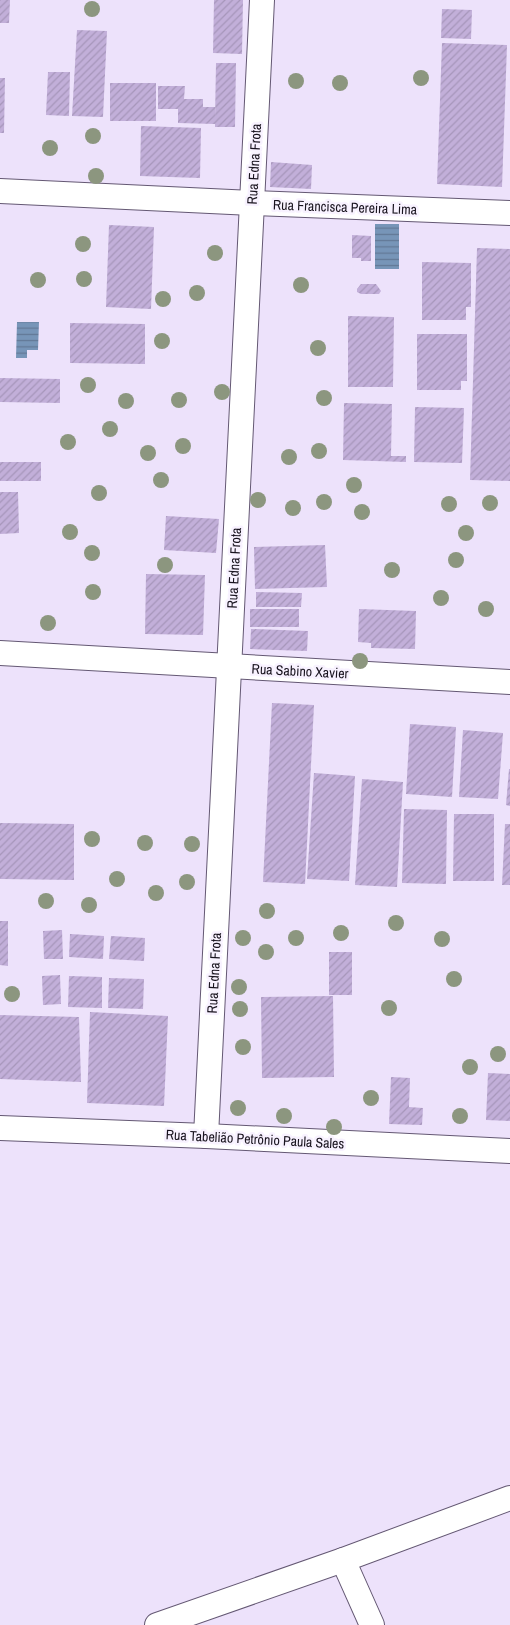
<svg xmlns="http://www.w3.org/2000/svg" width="510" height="1625" viewBox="0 0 510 1625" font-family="'Archivo Narrow',sans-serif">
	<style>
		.water { fill: url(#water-rules) }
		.building { fill: url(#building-hatch) }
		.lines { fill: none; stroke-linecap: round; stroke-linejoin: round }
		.street-casing { stroke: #645873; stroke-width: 26 }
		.street { stroke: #fff; stroke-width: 24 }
		.tree { fill: #8c967f }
		.labels { text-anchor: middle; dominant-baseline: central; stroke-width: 5; stroke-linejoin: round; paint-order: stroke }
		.street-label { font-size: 14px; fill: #18131e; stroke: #f8f2ff }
	</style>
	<defs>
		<pattern id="water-rules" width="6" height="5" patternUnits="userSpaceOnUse" patternTransform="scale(1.25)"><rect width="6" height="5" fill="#7795b8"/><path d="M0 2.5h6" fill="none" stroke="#617895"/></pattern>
		<pattern id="building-hatch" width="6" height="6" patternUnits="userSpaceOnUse" patternTransform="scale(1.25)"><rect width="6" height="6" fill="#c2afd9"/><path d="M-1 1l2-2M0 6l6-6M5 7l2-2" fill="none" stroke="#a696ba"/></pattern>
	</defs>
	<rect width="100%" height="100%" fill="#ede2fb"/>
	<g class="water">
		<polygon points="399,224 399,269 375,269 375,224"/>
		<polygon points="17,322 39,322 38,350 27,350 27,358 16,358"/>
	</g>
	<g class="building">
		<polygon points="0,0 10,0 9,23 0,23"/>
		<polygon points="214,0 243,0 242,54 213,53"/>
		<polygon points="442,9 472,10 471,39 441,38"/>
		<polygon points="77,30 107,31 103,117 72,116"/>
		<polygon points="442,43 507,45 502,187 437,184"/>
		<polygon points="216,63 236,63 235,127 215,127 215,124 178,123 178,109 158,109 158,86 185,86 184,99 203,99 203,107 215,107 215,118"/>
		<polygon points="48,72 70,72 69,116 46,115"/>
		<polygon points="0,78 5,78 4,133 0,133"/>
		<rect x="110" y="83" width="46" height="38"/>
		<polygon points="141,126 201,128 200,178 140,176"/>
		<polygon points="271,162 312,165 311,189 270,187"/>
		<polygon points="109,225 154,227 151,309 106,307"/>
		<polygon points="352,235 371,236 371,261 361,261 361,258 352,258"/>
		<polygon points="477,248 510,249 510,481 470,480"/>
		<polygon points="422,262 471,263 471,307 466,307 466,320 422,320"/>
		<polygon points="361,284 376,284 381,291 379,294 361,294 357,292 357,289"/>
		<polygon points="348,316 394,317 393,387 348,387"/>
		<polygon points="70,323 145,324 145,364 70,363"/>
		<polygon points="417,334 467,334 467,381 461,381 461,390 417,390"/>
		<polygon points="0,378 60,379 60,403 0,402"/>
		<polygon points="344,403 392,404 391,456 406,456 406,462 343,460"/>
		<polygon points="415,407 464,408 462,463 414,462"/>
		<rect x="0" y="462" width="41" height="19"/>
		<polygon points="0,492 18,492 19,533 0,534"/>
		<polygon points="166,516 219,519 216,553 164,550"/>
		<polygon points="325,545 327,587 255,589 254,547"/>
		<polygon points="146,574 205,575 203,635 145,634"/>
		<polygon points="256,592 302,593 301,607 256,607"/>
		<rect x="250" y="609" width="49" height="18"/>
		<polygon points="359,609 416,611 415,649 371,648 371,643 358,642"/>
		<polygon points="251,629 308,631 307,651 250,649"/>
		<polygon points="272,703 314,705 305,884 263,882"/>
		<polygon points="410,724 456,727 452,797 406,794"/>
		<polygon points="463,730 503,733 498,799 459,797"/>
		<polygon points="509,769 510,769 510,806 506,805"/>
		<polygon points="314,773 355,776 349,881 307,879"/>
		<polygon points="362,779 403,782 397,887 355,885"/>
		<polygon points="404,809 447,810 446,884 402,883"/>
		<polygon points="454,814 494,814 494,881 453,881"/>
		<polygon points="0,823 74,824 74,880 0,879"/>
		<polygon points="505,824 510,824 510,885 502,885"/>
		<polygon points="0,921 8,921 8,966 0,965"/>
		<polygon points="62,930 63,959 44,959 43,931"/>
		<polygon points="70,934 104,936 103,959 69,957"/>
		<polygon points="111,936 145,938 144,961 109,959"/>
		<rect x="329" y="952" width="23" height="43"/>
		<polygon points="60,975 61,1004 43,1005 42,976"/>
		<polygon points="69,976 102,977 102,1008 68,1007"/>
		<polygon points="109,978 144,979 143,1009 108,1008"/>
		<polygon points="333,996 334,1077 262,1078 261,997"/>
		<polygon points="90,1012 168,1016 164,1106 87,1103"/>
		<polygon points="0,1015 79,1017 81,1082 0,1079"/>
		<polygon points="488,1073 510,1074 510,1121 486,1120"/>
		<polygon points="391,1077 410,1078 409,1107 423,1108 422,1125 389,1124"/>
	</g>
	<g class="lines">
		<defs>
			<g id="street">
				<polyline points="0,191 252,203 510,213"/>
				<polyline points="0,653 510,682"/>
				<polyline points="0,1128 206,1136 510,1151"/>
				<polyline points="206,1136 262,0"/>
				<polyline points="343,1560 372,1625"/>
				<polyline points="157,1625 343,1560 510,1498"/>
			</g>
		</defs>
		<use href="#street" class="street-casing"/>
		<use href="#street" class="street"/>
	</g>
	<g class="tree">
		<circle cx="92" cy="9" r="8"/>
		<circle cx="421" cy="78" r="8"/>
		<circle cx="296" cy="81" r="8"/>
		<circle cx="340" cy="83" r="8"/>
		<circle cx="93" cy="136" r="8"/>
		<circle cx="50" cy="148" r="8"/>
		<circle cx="96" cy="176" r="8"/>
		<circle cx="83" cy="244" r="8"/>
		<circle cx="215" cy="253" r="8"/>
		<circle cx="84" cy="279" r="8"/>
		<circle cx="38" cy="280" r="8"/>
		<circle cx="301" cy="285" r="8"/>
		<circle cx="197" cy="293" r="8"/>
		<circle cx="163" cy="299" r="8"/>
		<circle cx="162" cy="341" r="8"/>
		<circle cx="318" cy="348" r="8"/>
		<circle cx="88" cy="385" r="8"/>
		<circle cx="222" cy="392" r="8"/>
		<circle cx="324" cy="398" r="8"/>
		<circle cx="179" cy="400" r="8"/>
		<circle cx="126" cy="401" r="8"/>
		<circle cx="110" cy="429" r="8"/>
		<circle cx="68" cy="442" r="8"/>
		<circle cx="183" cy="446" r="8"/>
		<circle cx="319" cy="451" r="8"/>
		<circle cx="148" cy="453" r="8"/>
		<circle cx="289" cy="457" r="8"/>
		<circle cx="161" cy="480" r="8"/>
		<circle cx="354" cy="485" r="8"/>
		<circle cx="99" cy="493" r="8"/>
		<circle cx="258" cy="500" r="8"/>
		<circle cx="324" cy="502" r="8"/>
		<circle cx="490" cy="503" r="8"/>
		<circle cx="449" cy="504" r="8"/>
		<circle cx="293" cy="508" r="8"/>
		<circle cx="362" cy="512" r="8"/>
		<circle cx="70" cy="532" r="8"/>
		<circle cx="466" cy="533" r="8"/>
		<circle cx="92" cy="553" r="8"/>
		<circle cx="456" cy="560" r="8"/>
		<circle cx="165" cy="565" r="8"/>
		<circle cx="392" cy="570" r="8"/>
		<circle cx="93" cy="592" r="8"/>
		<circle cx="441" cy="598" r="8"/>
		<circle cx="486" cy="609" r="8"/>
		<circle cx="48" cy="623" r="8"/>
		<circle cx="360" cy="661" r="8"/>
		<circle cx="92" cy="839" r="8"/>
		<circle cx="145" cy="843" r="8"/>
		<circle cx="192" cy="844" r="8"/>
		<circle cx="117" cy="879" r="8"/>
		<circle cx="187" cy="882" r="8"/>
		<circle cx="156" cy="893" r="8"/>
		<circle cx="46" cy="901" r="8"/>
		<circle cx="89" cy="905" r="8"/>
		<circle cx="267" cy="911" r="8"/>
		<circle cx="396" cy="923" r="8"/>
		<circle cx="341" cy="933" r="8"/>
		<circle cx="243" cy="938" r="8"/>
		<circle cx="296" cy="938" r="8"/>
		<circle cx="442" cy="939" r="8"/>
		<circle cx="266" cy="952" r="8"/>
		<circle cx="454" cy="979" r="8"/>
		<circle cx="239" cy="987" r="8"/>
		<circle cx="12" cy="994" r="8"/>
		<circle cx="389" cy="1008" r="8"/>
		<circle cx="240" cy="1009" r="8"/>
		<circle cx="243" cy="1047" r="8"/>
		<circle cx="498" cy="1054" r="8"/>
		<circle cx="470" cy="1067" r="8"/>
		<circle cx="371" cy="1098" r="8"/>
		<circle cx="238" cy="1108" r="8"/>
		<circle cx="284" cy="1116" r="8"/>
		<circle cx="460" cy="1116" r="8"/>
		<circle cx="334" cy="1127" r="8"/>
	</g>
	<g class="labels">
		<g class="street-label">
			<text transform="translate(254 164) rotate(-87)">Rua Edna Frota</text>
			<text transform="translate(345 207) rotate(2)">Rua Francisca Pereira Lima</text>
			<text transform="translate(234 568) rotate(-87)">Rua Edna Frota</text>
			<text transform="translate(300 671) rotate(3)">Rua Sabino Xavier</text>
			<text transform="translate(214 973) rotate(-87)">Rua Edna Frota</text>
			<text transform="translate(255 1139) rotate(3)">Rua Tabelião Petrônio Paula Sales</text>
		</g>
	</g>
</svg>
